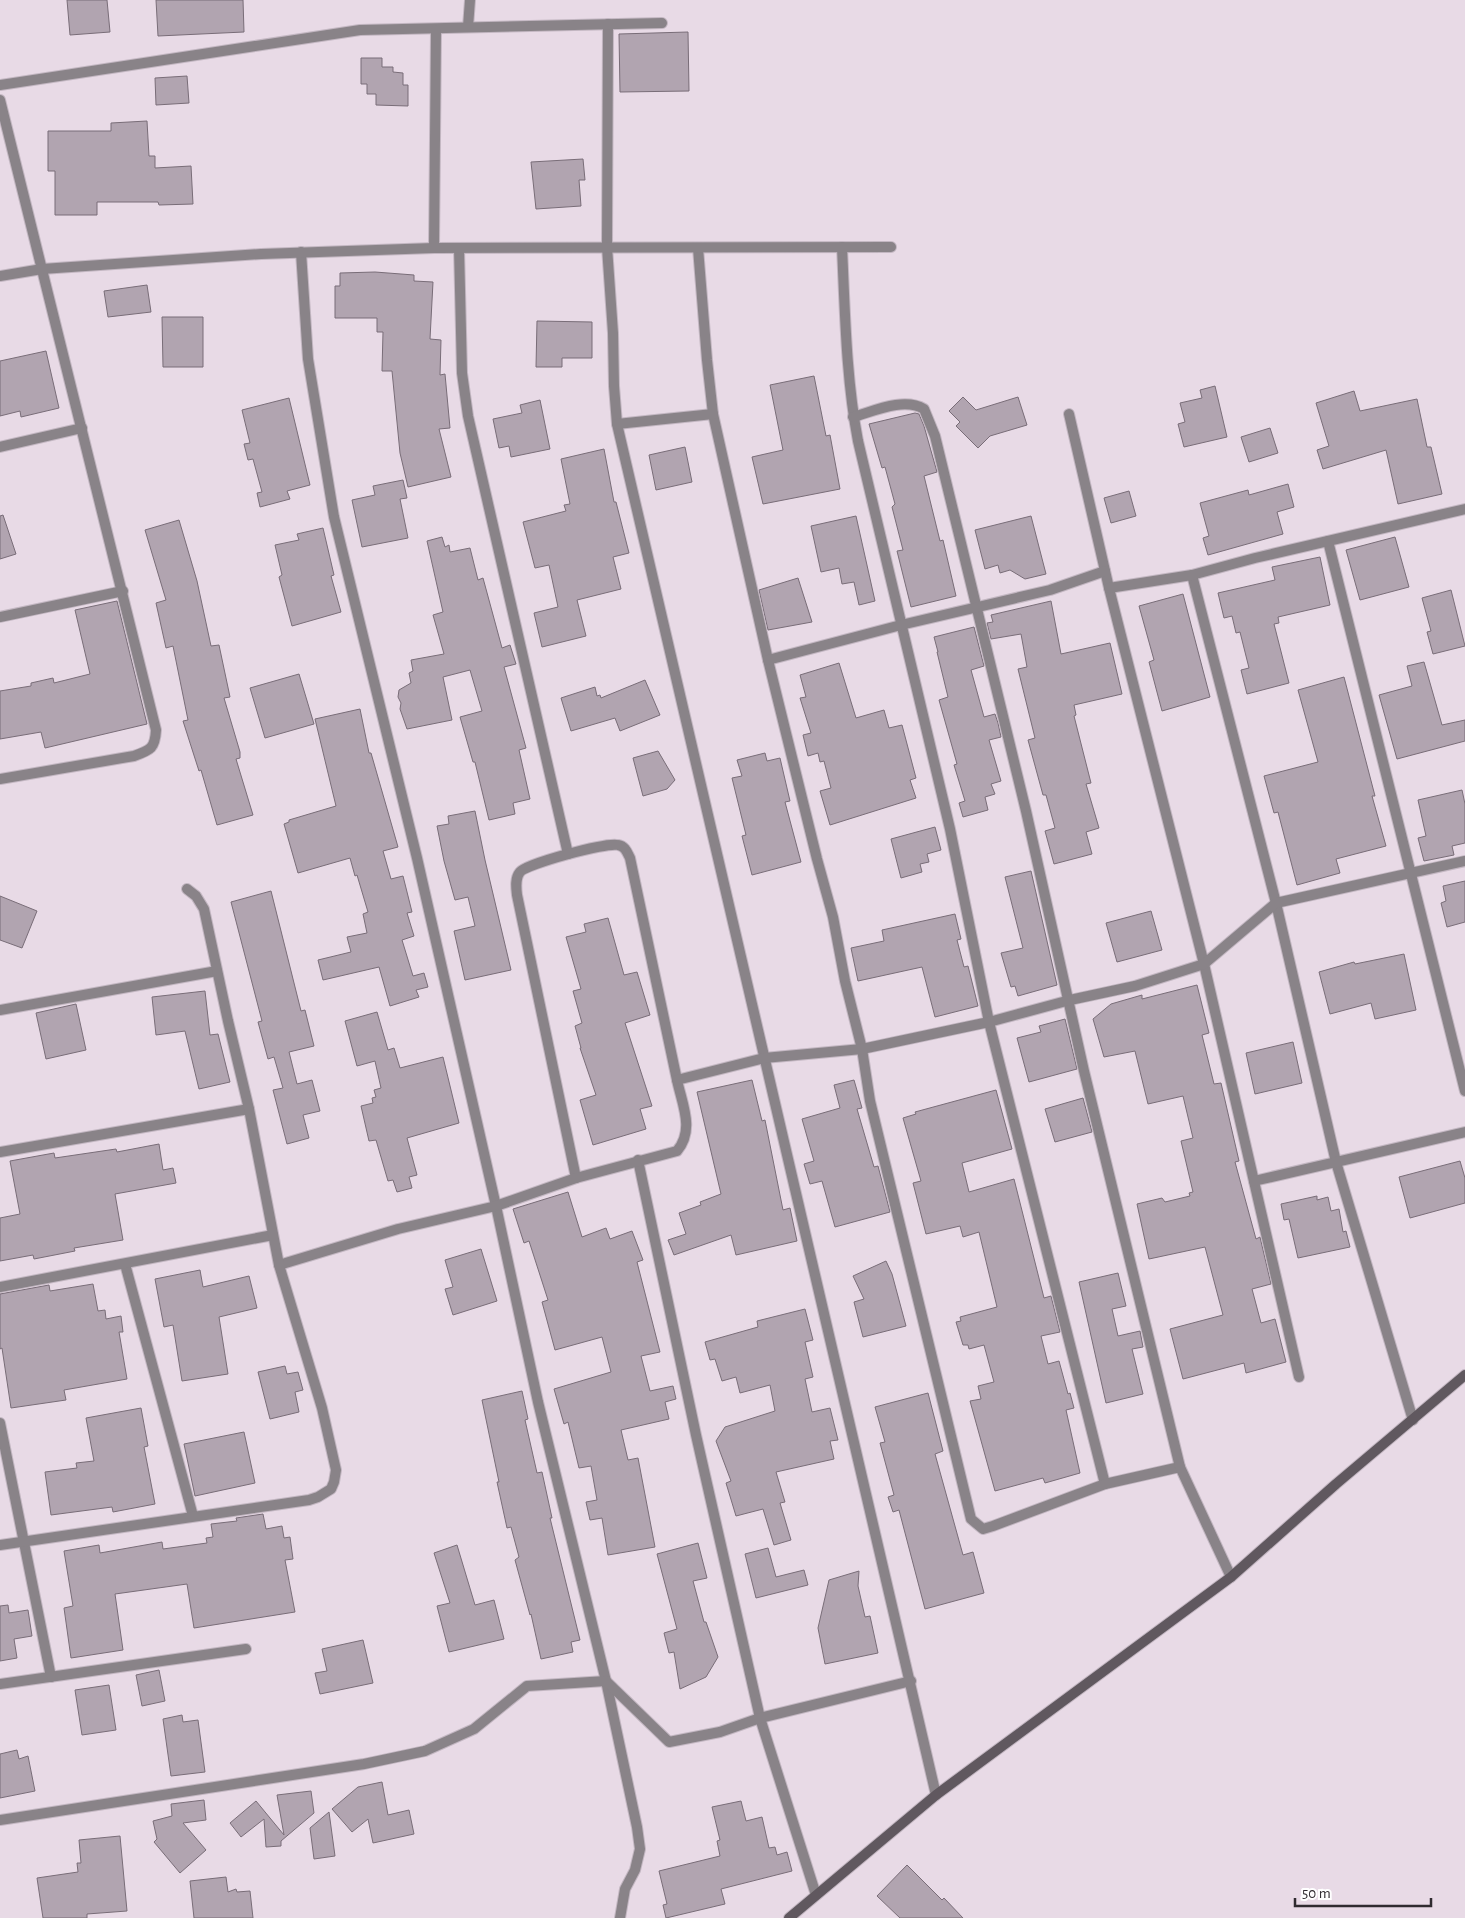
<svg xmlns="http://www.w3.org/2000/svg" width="1465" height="1918" viewBox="0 0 1465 1918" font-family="'Alegreya Sans',sans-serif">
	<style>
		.building { fill: #b1a4b0; stroke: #796d78 }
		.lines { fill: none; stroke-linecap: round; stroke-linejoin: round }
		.street-casing { stroke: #c3b7c2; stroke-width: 12 }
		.secondary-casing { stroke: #c3b7c2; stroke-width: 12 }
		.street { stroke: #898388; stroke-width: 10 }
		.secondary { stroke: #60585f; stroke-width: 10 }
	</style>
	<rect width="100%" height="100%" fill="#e8dae6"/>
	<g class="building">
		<polygon points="67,0 107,0 110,32 70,35"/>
		<polygon points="156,0 243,0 244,32 158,36"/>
		<polygon points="688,32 689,91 620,92 619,34"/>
		<polygon points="361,58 382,58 382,67 393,67 393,72 403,73 403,85 408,85 408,106 376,105 376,94 367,94 367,84 361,84"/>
		<polygon points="187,76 189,103 156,105 155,78"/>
		<polygon points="147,121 149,156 155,156 155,168 191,166 193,204 159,205 158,202 97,202 97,215 55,215 55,171 48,171 48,131 111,131 111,123"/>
		<polygon points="583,159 585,180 579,180 581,206 536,209 531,162"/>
		<polygon points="375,272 414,275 414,281 433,282 430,339 441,340 440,375 445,374 450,428 439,429 451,477 408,487 400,453 392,371 382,371 383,332 377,332 377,318 335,318 335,286 340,286 340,273"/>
		<polygon points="147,285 151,312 108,317 104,291"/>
		<polygon points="162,317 203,317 203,367 163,367"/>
		<polygon points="537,321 592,322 592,358 562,358 562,367 536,367"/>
		<polygon points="46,351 59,408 21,417 20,411 0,416 0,361"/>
		<polygon points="814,376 826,436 830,435 840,489 763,504 752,457 783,450 770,385"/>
		<polygon points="1215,386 1227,437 1184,447 1178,424 1185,422 1180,403 1202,398 1200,390"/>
		<polygon points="1354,391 1360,411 1417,399 1427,447 1431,447 1442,494 1398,504 1386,450 1323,469 1317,450 1329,446 1316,403"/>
		<polygon points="963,397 976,410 1018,397 1027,425 990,436 978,448 956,426 960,422 949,411"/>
		<polygon points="289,398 310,485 287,491 290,499 260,507 257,493 262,492 253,459 248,460 244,444 250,443 242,410"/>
		<polygon points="540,400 550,449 511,457 509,446 499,448 493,419 522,413 520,405"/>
		<polygon points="915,413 919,414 924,426 937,472 924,476 940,541 943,540 956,596 911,607 897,551 903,550 892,507 895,504 885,467 882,468 869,424"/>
		<polygon points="1270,428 1278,453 1249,462 1241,437"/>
		<polygon points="685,447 692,482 656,490 649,455"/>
		<polygon points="604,449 614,502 616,502 629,553 613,557 621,589 577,600 586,636 542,647 534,613 558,607 549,565 535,568 523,522 566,511 564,505 570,504 561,459"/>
		<polygon points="403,480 407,498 400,499 408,538 362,547 352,500 375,495 373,486"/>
		<polygon points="1288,484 1294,507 1277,512 1283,534 1208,555 1203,538 1209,536 1200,503 1248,490 1249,495"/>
		<polygon points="1129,491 1136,516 1111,523 1104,498"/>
		<polygon points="3,515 16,554 0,559 0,516"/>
		<polygon points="856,516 875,601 859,605 854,582 842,584 839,568 821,572 811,526"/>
		<polygon points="1031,516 1046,574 1025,579 1010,570 1000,573 998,565 985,569 975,530"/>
		<polygon points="179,520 197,581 211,646 219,645 230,697 224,698 240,752 240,758 236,759 253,815 217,825 201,770 199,771 183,721 188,720 173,646 166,648 156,603 166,600 145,530"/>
		<polygon points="323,528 334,575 331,576 341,612 292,626 279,577 282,575 275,545 299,540 297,534"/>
		<polygon points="442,537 445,547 449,545 450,552 470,548 478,580 483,578 502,648 510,645 516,664 504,667 526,748 519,750 530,799 513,803 515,814 489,820 475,762 473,762 460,717 482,711 470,670 443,677 452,720 407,729 400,709 401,703 398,697 399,690 411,683 409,673 413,671 411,660 444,654 433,615 443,612 427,541"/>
		<polygon points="1395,537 1409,587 1360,600 1346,550"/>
		<polygon points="1320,557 1330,605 1278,617 1279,623 1274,624 1289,683 1247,694 1241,670 1249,668 1240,632 1236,633 1232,616 1224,618 1218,593 1275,580 1272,567"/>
		<polygon points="798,578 812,622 768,630 759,590"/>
		<polygon points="1451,590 1465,646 1433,654 1427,632 1431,631 1422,598"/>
		<polygon points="1183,594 1210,697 1162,711 1149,662 1154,660 1139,606"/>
		<polygon points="117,601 147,724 45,748 41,732 0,739 0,691 31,686 31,683 53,678 54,683 90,674 75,610"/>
		<polygon points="1051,601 1061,654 1110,643 1122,694 1074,705 1076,715 1074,716 1091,783 1086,784 1099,828 1086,832 1092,854 1054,864 1045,831 1055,828 1046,795 1043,795 1028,740 1035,738 1018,669 1027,667 1021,634 991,639 987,623 993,622 991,615"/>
		<polygon points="974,627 984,666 971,670 984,717 995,714 998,723 1001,737 989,740 1001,781 991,784 995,794 985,797 988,810 963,817 959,803 965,801 954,765 957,764 939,700 948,697 937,652 938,652 934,637"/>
		<polygon points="1424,662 1442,725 1465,720 1465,741 1397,759 1379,695 1412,686 1407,666"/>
		<polygon points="839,663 856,718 884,710 889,728 902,725 916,778 910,780 916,798 830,825 820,791 831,788 824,761 820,762 818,753 808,756 803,735 811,733 800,698 806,697 800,675"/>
		<polygon points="299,674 314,724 265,738 250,688"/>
		<polygon points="1344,677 1375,796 1372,796 1386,846 1336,859 1340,873 1297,885 1278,812 1274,813 1264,776 1318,762 1298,690"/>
		<polygon points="645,680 660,715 620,731 615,718 571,731 561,698 595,687 597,696 600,695 601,698"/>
		<polygon points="360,709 369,753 371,753 398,847 383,851 391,879 403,876 412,912 407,913 414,936 402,940 413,976 424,973 428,987 416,990 419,997 390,1006 379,967 323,980 318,960 351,952 347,937 367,933 363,914 368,912 357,875 355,876 350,858 298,873 284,824 289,822 289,820 336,806 315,719"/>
		<polygon points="658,751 675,780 667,789 643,796 633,758"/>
		<polygon points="765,753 767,761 780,758 790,801 785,802 801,862 752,875 742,836 746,835 732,778 742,776 737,760"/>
		<polygon points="1462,790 1465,804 1465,843 1452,846 1454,855 1424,861 1418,838 1426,836 1418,800"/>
		<polygon points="475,811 485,860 511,970 465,980 454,931 475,926 468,897 455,900 444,861 437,826 449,824 448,816"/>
		<polygon points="935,827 941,850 927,854 929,862 920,864 922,872 901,878 891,839"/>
		<polygon points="1031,871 1057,985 1018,996 1015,986 1011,987 1001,953 1023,948 1005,877"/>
		<polygon points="1465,881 1465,922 1447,927 1441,903 1446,901 1443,886"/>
		<polygon points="271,891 301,1011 305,1010 314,1046 289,1052 297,1084 312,1080 320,1111 303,1115 309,1138 287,1144 273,1090 283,1088 274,1057 268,1059 258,1022 262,1021 231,902"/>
		<polygon points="0,896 37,911 22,948 0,940"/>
		<polygon points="1151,911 1162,950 1117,962 1106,923"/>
		<polygon points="955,914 961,939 957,940 964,967 968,966 978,1006 935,1017 922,967 858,981 851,948 884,941 882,930"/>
		<polygon points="608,918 624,975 637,972 650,1015 625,1023 652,1106 640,1109 646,1129 593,1145 580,1100 596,1095 580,1048 581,1048 575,1026 582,1023 573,991 581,989 566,937 586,932 584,924"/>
		<polygon points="1404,954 1416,1010 1375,1019 1371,1003 1330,1014 1319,972 1354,962 1355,964"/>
		<polygon points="1197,985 1209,1033 1202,1035 1214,1084 1221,1083 1239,1161 1235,1162 1256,1239 1260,1237 1271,1284 1252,1289 1261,1323 1275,1319 1286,1362 1246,1373 1244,1363 1183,1379 1170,1329 1223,1315 1205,1247 1149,1259 1137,1204 1162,1198 1165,1202 1190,1196 1189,1193 1193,1192 1181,1141 1193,1138 1183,1096 1148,1104 1135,1051 1104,1057 1093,1019 1111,1004 1142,995 1142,999"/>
		<polygon points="205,991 210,1035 218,1034 230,1082 199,1089 185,1031 156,1035 152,997"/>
		<polygon points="76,1004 86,1050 46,1059 36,1013"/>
		<polygon points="377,1012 388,1050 394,1048 400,1068 443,1057 459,1123 407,1138 417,1175 409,1177 412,1188 397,1192 393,1180 388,1181 376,1140 369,1141 361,1106 373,1103 372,1098 376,1097 374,1090 381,1088 375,1061 357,1066 345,1021"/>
		<polygon points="1065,1019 1077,1069 1029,1082 1017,1038 1041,1032 1039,1026"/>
		<polygon points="1293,1042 1302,1083 1255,1094 1246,1053"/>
		<polygon points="752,1080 762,1121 765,1120 783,1210 790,1208 797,1241 736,1255 731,1235 674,1255 668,1240 686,1234 679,1213 701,1205 700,1202 721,1194 697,1092"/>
		<polygon points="854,1080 862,1108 857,1109 874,1167 878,1166 890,1212 835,1227 822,1181 810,1184 804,1164 814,1161 802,1119 840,1108 834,1085"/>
		<polygon points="996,1090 1012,1149 962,1163 969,1192 1014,1179 1044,1298 1051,1296 1060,1332 1041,1336 1048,1364 1059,1361 1068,1394 1070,1393 1074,1408 1066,1410 1080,1473 1045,1483 1043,1478 995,1491 970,1401 981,1399 978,1386 994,1382 984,1345 969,1349 968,1345 963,1345 956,1322 961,1321 960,1317 997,1307 979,1232 963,1237 960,1226 926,1234 913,1183 921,1181 903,1118 916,1114 915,1112"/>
		<polygon points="1083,1098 1092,1132 1055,1142 1045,1109"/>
		<polygon points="159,1144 163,1170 173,1168 176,1183 115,1194 123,1240 74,1248 75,1251 34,1259 33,1255 0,1261 0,1218 20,1214 10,1161 54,1153 55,1158 116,1149 117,1152"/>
		<polygon points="1460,1161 1465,1178 1465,1203 1410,1218 1399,1177"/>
		<polygon points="568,1192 582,1237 606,1228 610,1239 632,1231 643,1260 637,1262 660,1352 641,1356 650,1391 673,1386 676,1399 665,1402 669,1419 621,1430 628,1460 638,1458 655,1547 608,1555 602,1518 590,1520 586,1502 597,1500 591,1466 579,1468 568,1422 564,1424 554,1389 611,1372 602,1337 555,1350 542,1302 548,1300 529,1241 524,1243 513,1209"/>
		<polygon points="1317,1196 1317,1200 1328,1197 1331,1211 1339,1209 1343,1232 1346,1231 1350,1247 1298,1258 1289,1219 1284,1220 1281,1204"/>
		<polygon points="481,1249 497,1301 453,1315 445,1289 453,1287 445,1260"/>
		<polygon points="886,1261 892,1274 906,1326 863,1337 854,1302 864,1299 853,1276"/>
		<polygon points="200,1270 203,1287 249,1276 257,1308 219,1317 228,1374 182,1381 173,1325 164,1327 155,1279"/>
		<polygon points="1118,1273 1126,1306 1112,1309 1118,1336 1140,1331 1143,1347 1132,1349 1143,1394 1106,1403 1079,1282"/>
		<polygon points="93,1284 98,1311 105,1310 106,1319 121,1316 123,1332 119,1332 127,1379 64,1390 66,1400 11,1408 2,1348 0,1349 0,1294 49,1285 50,1291"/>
		<polygon points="805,1309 813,1340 805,1342 813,1377 805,1379 812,1412 830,1408 838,1440 830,1441 834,1459 776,1472 785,1502 780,1503 791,1540 774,1545 763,1509 736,1516 726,1483 731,1481 716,1441 725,1427 775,1411 770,1385 740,1393 736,1377 722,1381 715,1359 710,1360 705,1342 758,1327 757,1321"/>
		<polygon points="285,1366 287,1374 298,1372 303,1390 295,1392 299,1412 270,1419 258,1372"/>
		<polygon points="522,1391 528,1419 525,1420 537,1473 542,1472 552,1518 550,1518 580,1640 571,1642 573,1652 541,1659 531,1614 530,1615 515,1560 519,1557 511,1527 507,1528 497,1482 499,1482 482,1400"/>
		<polygon points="928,1393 943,1451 935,1454 963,1555 973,1552 984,1593 925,1609 899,1510 893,1512 888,1497 894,1495 880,1443 885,1442 875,1407"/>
		<polygon points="141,1408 148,1446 144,1447 155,1504 113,1512 112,1507 51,1515 45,1472 77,1468 76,1463 94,1461 86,1418"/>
		<polygon points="244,1432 255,1483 195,1496 184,1444"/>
		<polygon points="263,1514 266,1529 282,1526 284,1538 290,1537 293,1559 285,1560 295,1612 194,1628 187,1584 115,1594 123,1650 71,1658 64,1608 73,1606 64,1551 99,1545 100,1553 162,1542 163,1549 207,1543 206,1538 213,1537 211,1524 237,1521 236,1518"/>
		<polygon points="698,1543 707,1578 693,1581 704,1622 706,1622 718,1657 706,1677 680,1689 674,1652 669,1653 664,1633 677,1629 657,1554"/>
		<polygon points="457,1545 475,1605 494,1600 504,1639 449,1652 437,1606 450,1603 434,1553"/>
		<polygon points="768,1548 776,1577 804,1570 808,1585 756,1598 745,1554"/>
		<polygon points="859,1571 858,1586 865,1617 870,1616 878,1653 825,1664 818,1628 829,1580"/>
		<polygon points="8,1605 9,1613 28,1610 32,1636 14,1639 17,1658 0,1661 0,1606"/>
		<polygon points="363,1640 373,1683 320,1694 315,1673 327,1671 322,1649"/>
		<polygon points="159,1670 165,1701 142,1706 136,1675"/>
		<polygon points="109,1685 116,1730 82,1735 75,1690"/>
		<polygon points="182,1715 183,1722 198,1720 205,1772 171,1776 163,1719"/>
		<polygon points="17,1750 19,1759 28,1756 35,1791 0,1798 0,1754"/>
		<polygon points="382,1782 388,1815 409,1810 414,1834 373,1843 368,1819 352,1832 332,1809 358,1787"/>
		<polygon points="311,1791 314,1813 281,1841 281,1846 266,1847 264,1819 241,1837 230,1823 256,1801 284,1835 277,1795"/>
		<polygon points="204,1800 206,1820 183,1823 206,1850 180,1873 154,1842 157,1839 153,1821 172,1816 171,1804"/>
		<polygon points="741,1801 746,1821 762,1817 769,1848 775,1847 777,1855 787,1852 792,1871 721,1889 725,1904 666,1918 663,1905 667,1904 659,1871 720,1856 717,1841 720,1840 712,1807"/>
		<polygon points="329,1812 335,1856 314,1859 310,1828"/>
		<polygon points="120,1836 127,1911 87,1914 87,1918 43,1918 37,1878 78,1872 77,1863 81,1863 79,1840"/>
		<polygon points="907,1865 942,1900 944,1898 963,1918 900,1918 877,1896"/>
		<polygon points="226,1877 228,1892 236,1889 237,1892 250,1891 253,1918 194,1918 190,1881"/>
	</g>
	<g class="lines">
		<defs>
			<g id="street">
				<polyline points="608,24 607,247 613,333 614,386 617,424 936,1795"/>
				<polyline points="468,27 470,0"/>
				<polyline points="0,85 360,30 662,23"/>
				<path d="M0 100 156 730C155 748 151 750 134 756L0 779"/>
				<path d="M842 247C845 312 846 378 858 441L950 829 989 1022 1105 1484"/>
				<polyline points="434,248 436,30"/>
				<polyline points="459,248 462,373 468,416 568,854"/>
				<polyline points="698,248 707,360 713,414 768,660 817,859 833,917 845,981 862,1049 870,1101 971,1519 983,1529 993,1526 1105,1484 1180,1467"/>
				<polyline points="301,252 308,359 334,517 417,858 496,1206 538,1402 606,1681 637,1827 640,1849 635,1870 625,1889 620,1918"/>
				<polyline points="0,276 42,269 261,254 434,248 891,247"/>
				<polyline points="1069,414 1109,588 1204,964 1299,1377"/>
				<path d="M853 417C874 411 904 397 924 409L935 436 1026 811 1084 1071 1180 1467 1231 1577"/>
				<polyline points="617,424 713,414"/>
				<polyline points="0,447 82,428"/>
				<polyline points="1328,541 1465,1091"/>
				<polyline points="1192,575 1276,903 1336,1162 1413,1420"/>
				<polyline points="1109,588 1192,575 1255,558 1465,509"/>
				<polyline points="0,617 123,591"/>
				<polyline points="768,660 901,625 1050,590 1105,571"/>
				<polyline points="0,1010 217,971"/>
				<polyline points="0,1152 249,1109"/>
				<polyline points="638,1160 696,1435 760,1718 816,1895"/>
				<path d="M576 1178 517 895C516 887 515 878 520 872 526 864 606 842 618 845 625 846 627 852 630 858L677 1080"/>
				<polyline points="1254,1181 1465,1132"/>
				<polyline points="125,1264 193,1516"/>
				<path d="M279 1265 398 1229 496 1206 576 1178 677 1151C695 1130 682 1104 677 1080L764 1058 862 1049 989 1022 1070 1000 1135 986 1204 964 1276 903 1465 861"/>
				<polyline points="0,1287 273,1235"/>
				<polyline points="0,1423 51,1677"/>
				<polyline points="0,1545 309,1500 318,1497 331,1489 334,1482 336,1470 322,1408 279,1265 249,1109 228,1021 204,909 196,896 187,889"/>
				<polyline points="0,1684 246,1649"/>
				<polyline points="0,1820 364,1764 425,1751 474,1729 527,1686 606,1681 669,1742 720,1732 760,1718 911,1681"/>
			</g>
			<polyline id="secondary" points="789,1918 936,1795 1231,1577 1336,1484 1465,1375"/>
		</defs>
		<use href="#street" class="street-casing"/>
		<use href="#secondary" class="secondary-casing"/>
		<use href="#street" class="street"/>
		<use href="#secondary" class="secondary"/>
	</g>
	<path d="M1295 1898v8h136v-8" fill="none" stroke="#302b30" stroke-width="2.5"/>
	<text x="1302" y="1898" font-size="15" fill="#302b30" stroke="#ffffff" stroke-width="4" paint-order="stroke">50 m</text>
</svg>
